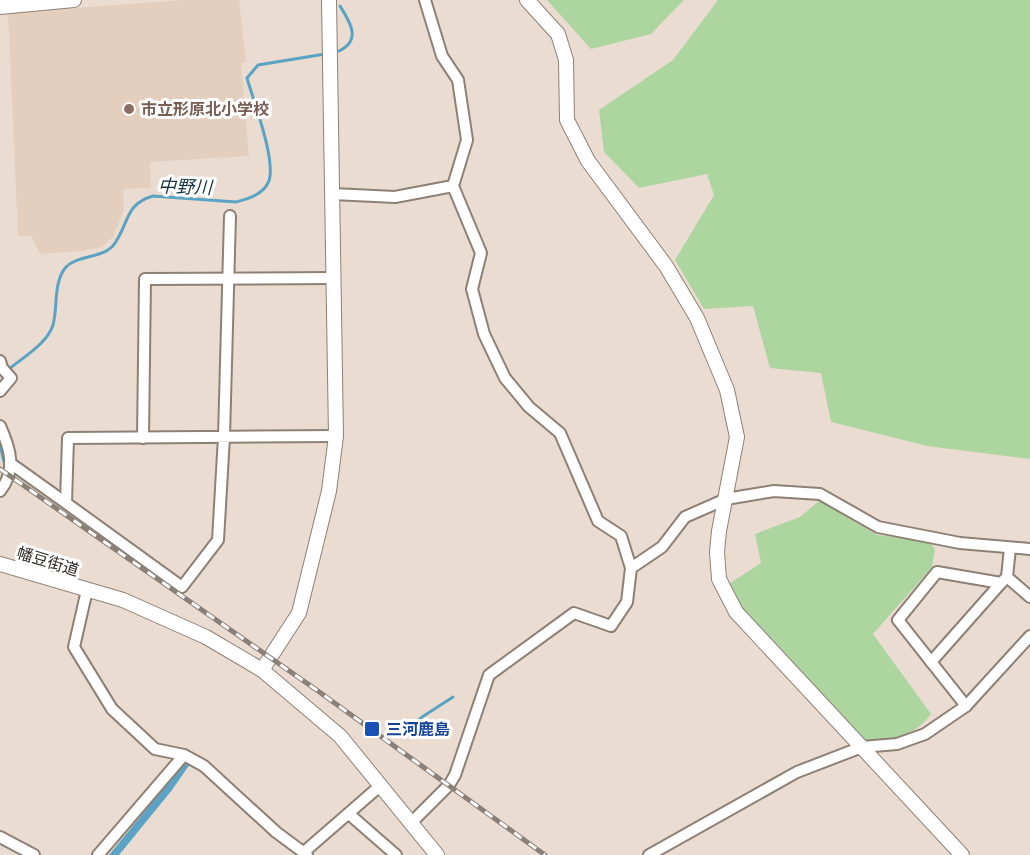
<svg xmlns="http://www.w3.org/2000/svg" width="1030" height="855" viewBox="0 0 1030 855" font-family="'Noto Sans','Noto Sans JP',sans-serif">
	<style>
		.built { fill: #e4cfbf }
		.green { fill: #add5a0 }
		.water { fill: #5aa3c4 }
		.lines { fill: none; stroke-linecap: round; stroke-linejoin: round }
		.stream { stroke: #5aa3c4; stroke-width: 3 }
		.minor-casing { stroke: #8d8075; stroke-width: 14 }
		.tertiary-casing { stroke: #8d8075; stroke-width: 16 }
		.minor { stroke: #fff; stroke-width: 10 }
		.tertiary { stroke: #fff; stroke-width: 14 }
		.rail-casing { stroke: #8a8078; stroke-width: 5 }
		.rail { stroke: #fff; stroke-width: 3; stroke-dasharray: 9; stroke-linecap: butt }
		.education-dot { fill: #8d6e63; stroke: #fff; stroke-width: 2 }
		.transit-dot { fill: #1a4fb4; stroke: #fff; stroke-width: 2 }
		.labels { text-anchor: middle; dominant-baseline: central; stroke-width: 6; stroke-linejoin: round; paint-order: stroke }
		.education-label { font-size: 16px; font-weight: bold; fill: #785e54; stroke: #fff; text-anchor: start }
		.street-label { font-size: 16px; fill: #302a26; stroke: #fff }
		.transit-label { font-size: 16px; font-weight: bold; fill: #164399; stroke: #fff; text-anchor: start }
		.water-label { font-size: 18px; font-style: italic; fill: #133543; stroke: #fff }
	</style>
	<rect width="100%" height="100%" fill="#eadcd0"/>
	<polygon class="built" points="184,0 239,0 246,62 241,63 249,156 150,162 151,188 123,189 124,210 113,237 102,247 81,251 40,254 31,236 18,236 8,13"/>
	<g class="green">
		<polygon points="547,0 684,0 651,34 591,49"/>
		<polygon points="718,0 1030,0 1030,459 927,446 831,422 821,373 770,368 753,306 704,309 675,260 714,195 707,174 639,188 604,152 599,110 673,60"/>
		<path d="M819 501 877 535 928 541 935 549 932 567 873 634 931 714C916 735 893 740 868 743L740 609 729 584 761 563 755 534 800 517Z"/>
	</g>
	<polygon class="water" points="186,761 190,764 172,790 119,855 109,855"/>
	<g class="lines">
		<g class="stream">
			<path d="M339 51C362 40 350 22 340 6"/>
			<path d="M8 370C23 357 47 344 53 325 58 307 53 282 66 267 79 254 105 259 115 243 129 223 125 204 153 196L236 202C247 199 262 195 268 183 278 164 253 100 247 78L258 65 325 54"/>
			<polyline points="0,445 4,462"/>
			<polyline points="401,736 422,717 453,697"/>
		</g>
		<defs>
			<g id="minor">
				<polyline points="425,0 442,56 458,80 467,140 453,186 481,253 472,289 484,334 505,378 529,407 560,433 598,521 621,536 631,568"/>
				<polyline points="333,194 395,197 453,186"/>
				<path d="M230 216 224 437 218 540 182 587 66 503 68 438C157 438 247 436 336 436"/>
				<polyline points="0,361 2,368 11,378 0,391"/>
				<path d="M0 426C10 448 17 470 0 491"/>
				<polyline points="143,438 145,279 334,278"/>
				<polyline points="10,463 66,503"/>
				<polyline points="1010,548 1007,577 1030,597"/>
				<polyline points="87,590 74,647 112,709 155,749 184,755 204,766 276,832 307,855"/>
				<polyline points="931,662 1001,583"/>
				<polyline points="966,706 898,620 937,572 1001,583 1007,577"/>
				<polyline points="349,814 396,855"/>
				<polyline points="411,823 449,785 455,775 489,675 574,613 611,626 627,602 631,568 662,547 685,517 726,499 774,491 820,494 878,527 960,543 1030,549"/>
				<polyline points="0,837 34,855"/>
				<polyline points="304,852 381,785"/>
				<polyline points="98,855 184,755"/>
				<polyline points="649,855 797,772 862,747 897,744 925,734 966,706 1030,636"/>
			</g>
			<g id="tertiary">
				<polyline points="527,0 558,34 566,60 567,120 588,161 666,266 697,318 727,390 737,437 719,531 717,552 719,579 736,612 962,855"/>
				<polyline points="0,7 74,0"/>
				<polyline points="0,564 123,600 206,637 262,670 340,736 437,855"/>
				<polyline points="262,670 299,613 329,491 336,436 329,0"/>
			</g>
		</defs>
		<use href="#minor" class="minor-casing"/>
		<use href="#tertiary" class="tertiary-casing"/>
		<use href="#minor" class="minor"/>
		<use href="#tertiary" class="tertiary"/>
		<defs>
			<polyline id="rail" points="0,469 318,691 545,855"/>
		</defs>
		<use href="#rail" class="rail-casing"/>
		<use href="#rail" class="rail"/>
	</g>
	<circle class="education-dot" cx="129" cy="109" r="6"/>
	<rect class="transit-dot" x="364" y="721" width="16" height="16" rx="3"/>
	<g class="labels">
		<g class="education-label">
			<text x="141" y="109">市立形原北小学校</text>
		</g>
		<g class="street-label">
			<text transform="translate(48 561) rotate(17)">幡豆街道</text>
		</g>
		<g class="transit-label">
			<text x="386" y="729">三河鹿島</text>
		</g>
		<g class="water-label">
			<text transform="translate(185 186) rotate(2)">中野川</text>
		</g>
	</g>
</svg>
